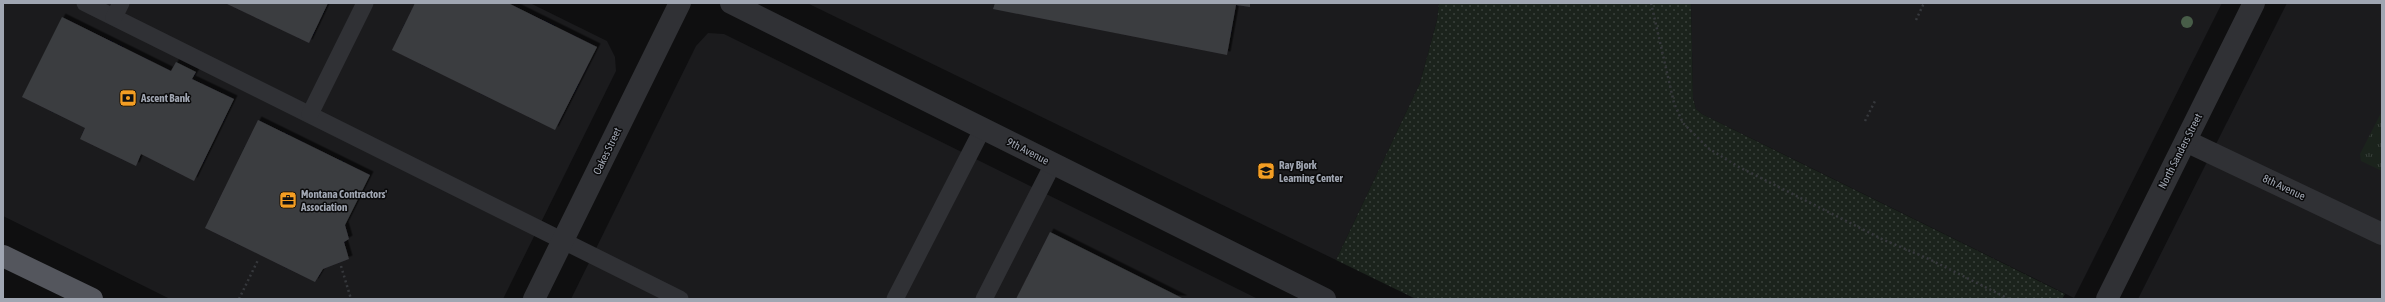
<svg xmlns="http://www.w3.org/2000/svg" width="2385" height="302" viewBox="0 0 2385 302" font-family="'Asap Condensed',sans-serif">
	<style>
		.built { fill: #1b1b1d }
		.grass { fill: url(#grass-tufts) }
		.park { fill: url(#park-dots) }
		.building { fill: #3b3c40; filter: url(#shadow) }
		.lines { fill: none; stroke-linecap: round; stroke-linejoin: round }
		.path { stroke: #36383c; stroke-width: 2.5; stroke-dasharray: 2 3; stroke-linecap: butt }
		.service { stroke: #303135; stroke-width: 17 }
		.minor { stroke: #303135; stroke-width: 22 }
		.trunk { stroke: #54565d; stroke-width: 22 }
		.tree { fill: #485d48 }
		.labels { text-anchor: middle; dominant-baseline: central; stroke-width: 3; stroke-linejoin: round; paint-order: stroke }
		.poi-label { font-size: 11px; font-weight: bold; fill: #a0a6b2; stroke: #0a0a0b; text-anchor: start }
		.street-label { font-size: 11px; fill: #a0a6b2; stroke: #0a0a0b }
	</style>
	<defs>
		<pattern id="grass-tufts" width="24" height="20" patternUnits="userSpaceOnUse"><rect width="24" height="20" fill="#1b231c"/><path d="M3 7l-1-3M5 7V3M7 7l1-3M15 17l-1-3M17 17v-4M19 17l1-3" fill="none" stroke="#39403b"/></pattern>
		<pattern id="park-dots" width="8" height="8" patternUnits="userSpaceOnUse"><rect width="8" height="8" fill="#1b231c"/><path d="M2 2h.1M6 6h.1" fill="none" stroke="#39403b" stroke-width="1.8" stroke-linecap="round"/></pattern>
		<filter id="shadow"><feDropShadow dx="3.5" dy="-3.5" stdDeviation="0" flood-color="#0009"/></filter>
	</defs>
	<rect width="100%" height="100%" fill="#0f0f10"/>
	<g class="built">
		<polygon points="3,3 530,3 607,41 615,57 616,71 503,299 170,299 3,216"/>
		<polygon points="807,3 1439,3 1437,20 1420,83 1336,260"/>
		<polygon points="1691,3 2222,3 2074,298 1702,114 1696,109 1693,98"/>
		<polygon points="2287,3 2382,3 2382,299 2138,299"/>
		<polygon points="708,33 724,34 1258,299 571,299 696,46"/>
	</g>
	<polygon class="grass" points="2382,111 2382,171 2361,161 2360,154"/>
	<polygon class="park" points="1439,3 1691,3 1693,98 1696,109 1702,114 2065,294 2062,299 1416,299 1336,260 1420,83 1437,20"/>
	<g class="building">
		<polygon points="225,3 328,3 309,43"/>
		<polygon points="415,3 508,3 597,47 555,130 392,50"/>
		<polygon points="995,3 1250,3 1250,7 1236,5 1227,55 993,9"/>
		<polygon points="62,17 171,71 176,62 196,72 192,79 234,99 194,181 141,154 136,166 80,139 85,128 22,97"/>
		<polygon points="258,120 370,175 345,225 349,239 344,242 349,259 323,269 315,282 205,228"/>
		<polygon points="1050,232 1184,299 1016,299"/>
	</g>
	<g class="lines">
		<g class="path">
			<polyline points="1651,3 1674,103 1683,123 1708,148 1737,166 1884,240 1929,259 2009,299"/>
			<polyline points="1916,20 1924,3"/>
			<polyline points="1865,121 1876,99"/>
			<polyline points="341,266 351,299"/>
			<polyline points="239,299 258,260"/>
		</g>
		<g class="service">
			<polyline points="85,3 680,299"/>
			<polyline points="114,17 121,3"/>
			<polyline points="310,114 365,3"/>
			<polyline points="895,299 983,128"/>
			<polyline points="984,299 1053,164"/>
		</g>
		<g class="minor">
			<polyline points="731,3 1325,299"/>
			<polyline points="2186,141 2382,234"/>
			<polyline points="534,299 680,3"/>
			<polyline points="2107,299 2254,3"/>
		</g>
		<polyline class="trunk" points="3,256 92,299"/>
	</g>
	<circle class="tree" cx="2187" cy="22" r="6"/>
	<defs>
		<symbol id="bank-square" viewBox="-11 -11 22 22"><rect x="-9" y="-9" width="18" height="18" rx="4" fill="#f49e23" stroke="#0a0a0b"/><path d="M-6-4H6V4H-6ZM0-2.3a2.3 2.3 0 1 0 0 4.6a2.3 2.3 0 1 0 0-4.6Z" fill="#111"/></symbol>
		<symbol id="school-square" viewBox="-11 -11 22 22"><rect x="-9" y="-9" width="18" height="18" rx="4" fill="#f49e23" stroke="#0a0a0b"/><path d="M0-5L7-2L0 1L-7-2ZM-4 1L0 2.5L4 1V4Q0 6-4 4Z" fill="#111"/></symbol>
		<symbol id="office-square" viewBox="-11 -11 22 22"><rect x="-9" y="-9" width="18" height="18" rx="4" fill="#f49e23" stroke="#0a0a0b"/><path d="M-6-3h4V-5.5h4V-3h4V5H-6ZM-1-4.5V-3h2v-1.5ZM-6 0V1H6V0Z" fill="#111"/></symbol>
	</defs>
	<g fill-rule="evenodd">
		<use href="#bank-square" x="118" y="88" width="20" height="20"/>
		<use href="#school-square" x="1256" y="161" width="20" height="20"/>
		<use href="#office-square" x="278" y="190" width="20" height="20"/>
	</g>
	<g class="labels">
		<g class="poi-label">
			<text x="141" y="98">Ascent Bank</text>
			<text x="1279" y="165">Ray Bjork<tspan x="1279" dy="13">Learning Center</tspan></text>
			<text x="301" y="194">Montana Contractors'<tspan x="301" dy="13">Association</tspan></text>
		</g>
		<g class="street-label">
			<text transform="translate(607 151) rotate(-64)">Oakes Street</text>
			<text transform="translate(1028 151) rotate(27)">9th Avenue</text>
			<text transform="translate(2180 151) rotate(-63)">North Sanders Street</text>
			<text transform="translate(2284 187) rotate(25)">8th Avenue</text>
		</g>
	</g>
	<rect width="2385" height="302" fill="none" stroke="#a0a6b2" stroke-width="8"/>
</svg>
